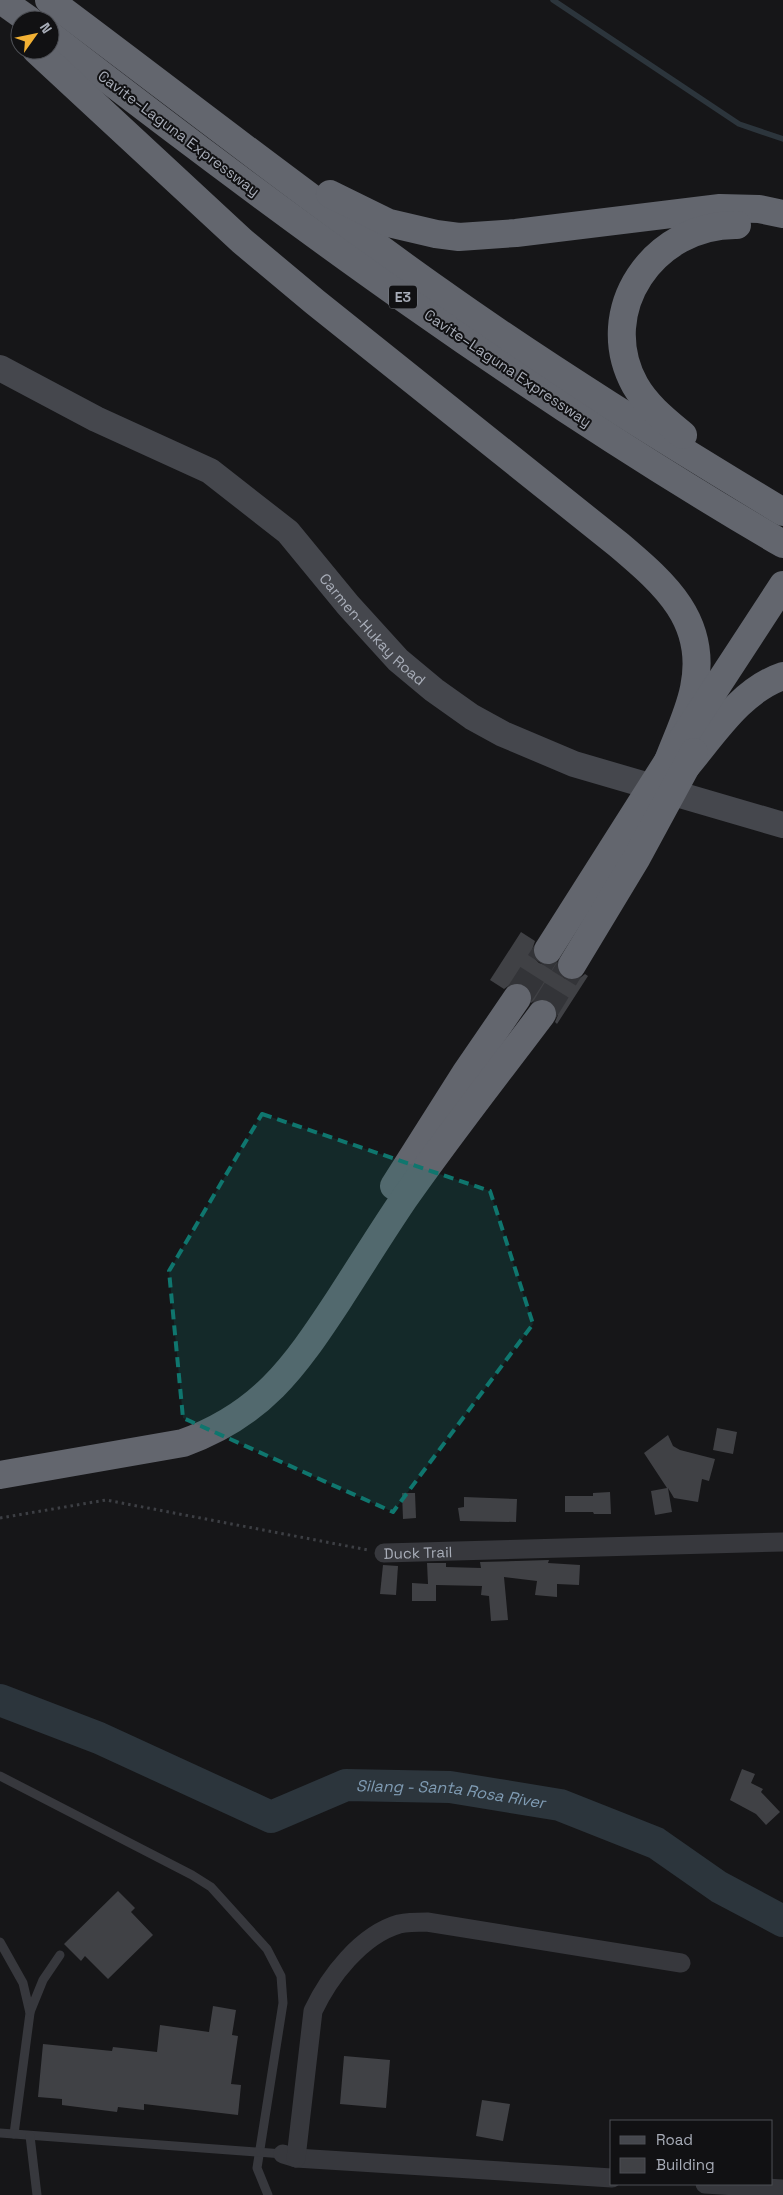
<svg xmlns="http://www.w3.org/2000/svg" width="783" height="2195" viewBox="0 0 783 2195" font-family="'Space Grotesk',sans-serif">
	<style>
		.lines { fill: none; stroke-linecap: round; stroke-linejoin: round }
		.stream { stroke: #2c353c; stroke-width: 5.5 }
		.river { stroke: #2c353c; stroke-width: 32 }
		.building { fill: #404145 }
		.highway-tunnel { stroke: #333438; stroke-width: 28; stroke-dasharray: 28 14; stroke-linecap: butt }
		.path { stroke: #3d3f44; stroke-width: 3; stroke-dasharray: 2.5 4; stroke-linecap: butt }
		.lane { stroke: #37383d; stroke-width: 9 }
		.street { stroke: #37383d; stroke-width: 19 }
		.secondary { stroke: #45474d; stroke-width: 26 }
		.highway { stroke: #63666e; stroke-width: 28 }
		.marked { fill: #0f766e; fill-opacity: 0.2; stroke: #0f766e; stroke-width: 4; stroke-dasharray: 10 6; stroke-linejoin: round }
		.labels { text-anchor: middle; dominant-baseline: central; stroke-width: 4; stroke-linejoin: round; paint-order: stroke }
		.shield { fill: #111113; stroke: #7b7e86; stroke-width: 1 }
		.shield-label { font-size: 14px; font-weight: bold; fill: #a8adb8 }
		.street-label { font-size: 15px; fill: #a8adb8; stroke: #111113 }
		.water-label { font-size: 16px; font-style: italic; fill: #7f9bb3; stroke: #111113 }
	</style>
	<rect width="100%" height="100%" fill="#161618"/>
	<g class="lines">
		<polyline class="stream" points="553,0 739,124 783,139"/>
		<path class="river" id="s1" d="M0 1700 99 1738 271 1817 346 1785 450 1787 560 1805 656 1843 719 1887 783 1921"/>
	</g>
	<g class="building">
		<polygon points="521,932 535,941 532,950 534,958 539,963 548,966 557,962 559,973 564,978 571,981 579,979 585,974 588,976 557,1024 555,1022 558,1015 557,1008 551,1001 543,998 536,999 531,1003 531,992 525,985 518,982 511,984 504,989 490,980"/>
		<polygon points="717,1428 737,1432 733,1454 713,1450"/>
		<polygon points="668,1435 673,1446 680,1450 715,1459 709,1481 702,1479 698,1502 674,1498 668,1488 672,1512 655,1515 651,1491 667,1488 644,1453"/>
		<polygon points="610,1492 611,1514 594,1514 593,1512 565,1512 565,1496 593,1496 593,1493"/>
		<polygon points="402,1493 415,1493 416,1518 403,1519"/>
		<polygon points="464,1497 517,1499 516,1522 460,1521 458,1508 464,1507"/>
		<polygon points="549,1560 548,1563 580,1565 579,1585 557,1584 557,1597 535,1595 537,1581 504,1577 508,1620 491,1621 489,1596 481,1595 482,1586 436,1585 436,1601 412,1601 412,1583 428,1584 427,1563 446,1563 446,1567 481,1568 480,1562"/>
		<polygon points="383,1565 398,1566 396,1595 380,1594"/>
		<polygon points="742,1769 755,1774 751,1783 763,1789 761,1792 780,1812 766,1825 756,1814 730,1800"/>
		<polygon points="118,1891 135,1908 131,1912 153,1935 108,1979 85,1956 81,1961 64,1944"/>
		<polygon points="213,2006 236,2010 232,2035 238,2036 231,2084 241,2085 238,2115 144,2104 144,2110 118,2107 117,2112 62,2105 62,2099 38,2097 43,2044 112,2051 113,2047 157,2052 160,2025 209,2032"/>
		<polygon points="344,2056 390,2060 386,2108 340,2104"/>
		<polygon points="482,2100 510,2104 503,2141 476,2136"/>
	</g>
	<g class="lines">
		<g class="highway-tunnel">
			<polyline points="517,998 548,950"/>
			<polyline points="542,1014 572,965"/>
		</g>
		<polyline class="path" points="0,1518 106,1500 368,1550"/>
		<g class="lane">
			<polyline points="0,1776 192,1875 211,1887 267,1949 281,1976 283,2003 257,2168 268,2195"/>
			<polyline points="0,1942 23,1983 30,2013 14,2134"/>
			<polyline points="30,2012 43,1980 60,1955"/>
			<polyline points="0,2133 283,2154"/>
			<polyline points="30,2136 37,2195"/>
		</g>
		<g class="street">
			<path id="s2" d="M384 1553 783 1542"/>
			<polyline points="283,2154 296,2158 612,2178"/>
			<path d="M296 2158 313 2011C329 1977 361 1935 399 1924 408 1922 418 1922 427 1922L681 1963"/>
			<polyline points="705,2184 783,2189"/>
		</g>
		<path class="secondary" id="s3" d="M0 368 96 419 210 471 288 532 348 605 398 660 434 690 472 717 503 734 574 764 783 825"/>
		<g class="highway">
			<polyline points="1,0 29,20"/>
			<path d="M49 0C179 97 306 197 439 291 550 370 666 441 783 512"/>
			<path d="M50 35C285 217 526 394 783 544"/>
			<path d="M36 50 242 241 315 302 619 545C665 584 708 621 694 688 689 713 677 737 668 761"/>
			<polyline points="330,194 389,223 436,234 459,237 516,233 720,208 759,209 783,214"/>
			<path d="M683 435C665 420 647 406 635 385 594 310 654 224 737 225"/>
			<path d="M685 768C713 735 741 690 783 676"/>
			<polyline points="548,950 668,761 783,585"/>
			<polyline points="572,965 636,859 694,752"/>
			<polyline points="394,1186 465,1074 517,998"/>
			<path d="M0 1475 183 1443C261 1415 294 1368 338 1301 360 1267 381 1233 404 1199 448 1136 496 1075 542 1014"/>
		</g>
	</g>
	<path class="marked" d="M262 1114 490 1191 533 1324 393 1512 183 1418 169 1271Z"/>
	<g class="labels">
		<rect class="shield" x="389" y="285.5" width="28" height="23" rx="4"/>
		<g class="shield-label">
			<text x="403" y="297">E3</text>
		</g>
		<g class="street-label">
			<text transform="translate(179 133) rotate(37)">Cavite–Laguna Expressway</text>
			<text transform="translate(508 368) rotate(34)">Cavite–Laguna Expressway</text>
			<text stroke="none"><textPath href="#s3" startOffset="462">Carmen-Hukay Road</textPath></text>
			<text stroke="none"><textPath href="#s2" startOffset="34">Duck Trail</textPath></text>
		</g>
		<g class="water-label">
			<text stroke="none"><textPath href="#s1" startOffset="482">Silang - Santa Rosa River</textPath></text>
		</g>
	</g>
	<rect x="610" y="2120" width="162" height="65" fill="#111113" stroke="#4d4f55"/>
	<rect x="620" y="2136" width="25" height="8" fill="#45474d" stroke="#4d4f55"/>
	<text x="656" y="2145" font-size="15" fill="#a8adb8">Road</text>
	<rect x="620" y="2158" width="25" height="15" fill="#404145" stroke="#4d4f55"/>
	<text x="656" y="2170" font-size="15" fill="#a8adb8">Building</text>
	<g transform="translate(35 35) rotate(57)"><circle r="24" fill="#111113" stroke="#4d4f55"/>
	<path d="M0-4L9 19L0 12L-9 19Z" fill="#f2b134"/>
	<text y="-8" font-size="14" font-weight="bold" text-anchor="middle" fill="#a8adb8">N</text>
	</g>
</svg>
